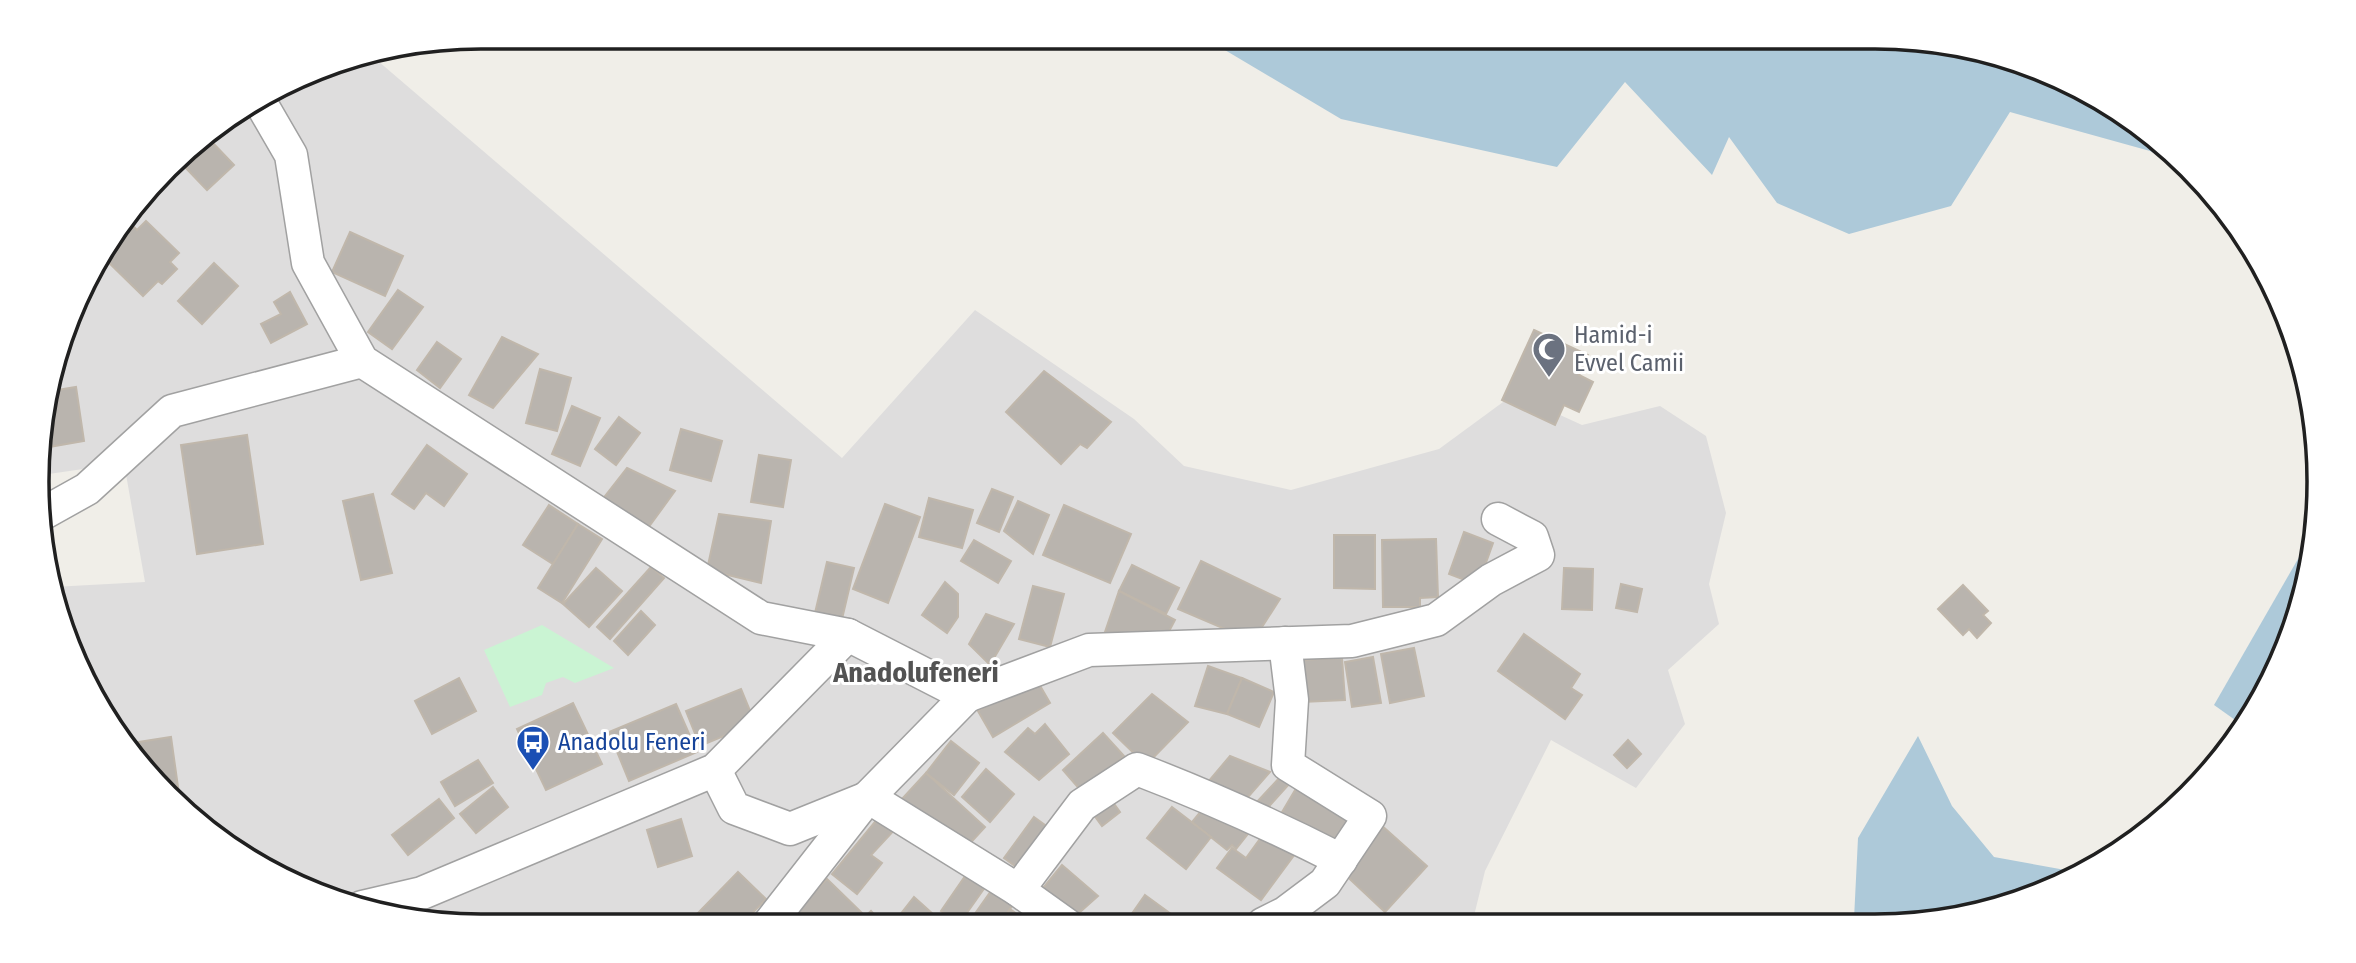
<svg xmlns="http://www.w3.org/2000/svg" width="2356" height="963" viewBox="0 0 2356 963" font-family="'Fira Sans Condensed',sans-serif">
	<style>
		.residential { fill: #dedddd }
		.park { fill: #caf4d3 }
		.water { fill: #adc9d9 }
		.building { fill: #b9b4ae; stroke: #c0b7ab; stroke-width: 2 }
		.lines { fill: none; stroke-linecap: round; stroke-linejoin: round }
		.minor-casing { stroke: #a1a1a1; stroke-width: 35 }
		.minor { stroke: #fff; stroke-width: 32 }
		.labels { text-anchor: middle; dominant-baseline: central; stroke-width: 6; stroke-linejoin: round; paint-order: stroke }
		.worship-label { font-size: 24px; fill: #5b616d; stroke: #fff; text-anchor: start }
		.transit-label { font-size: 24px; fill: #164399; stroke: #fff; text-anchor: start }
		.quarter-label { font-size: 28px; font-weight: bold; fill: #535353; stroke: #fff }
		.rim { fill: none; stroke: #202020; stroke-width: 3.5 }
	</style>
	<rect width="100%" height="100%" fill="#f0eee8"/>
	<polygon class="residential" points="371,55 842,458 975,310 1134,419 1184,466 1291,490 1439,449 1514,394 1582,425 1660,406 1706,436 1726,513 1709,584 1719,624 1668,670 1685,724 1636,788 1551,740 1485,871 1472,924 482,926 339,903 211,835 111,728 53,587 145,582 124,463 42,475 41,423 96,259 189,147 338,60"/>
	<polygon class="park" points="542,625 614,668 575,683 563,677 546,683 542,695 510,707 484,650"/>
	<g class="water">
		<polygon points="1203,37 1874,37 2017,60 2167,147 2184,169 2150,151 2010,112 1951,206 1849,234 1777,203 1729,137 1712,175 1625,82 1557,167 1341,119"/>
		<polygon points="2306,545 2296,624 2245,727 2214,705"/>
		<polygon points="1918,736 1952,806 1994,857 2082,873 2071,881 1933,922 1858,923 1854,919 1858,838"/>
	</g>
	<g class="building">
		<polygon points="211,141 234,165 207,190 183,165"/>
		<polygon points="146,221 179,253 170,262 177,269 162,284 158,281 143,296 103,257 133,226 137,230"/>
		<polygon points="350,232 403,256 385,296 332,272"/>
		<polygon points="214,263 238,286 202,324 178,301"/>
		<polygon points="398,290 423,307 392,349 368,332"/>
		<polygon points="290,292 307,324 271,343 261,324 281,314 274,302"/>
		<polygon points="1534,330 1588,355 1579,375 1593,382 1579,412 1564,405 1555,425 1502,400"/>
		<polygon points="502,337 538,354 493,408 469,395"/>
		<polygon points="437,342 461,359 440,388 417,370"/>
		<polygon points="540,369 571,378 557,431 526,423"/>
		<polygon points="1044,371 1111,422 1087,448 1080,444 1061,464 1006,412"/>
		<polygon points="76,387 84,441 49,447 44,413 52,391"/>
		<polygon points="572,406 600,418 580,466 552,454"/>
		<polygon points="619,417 640,433 616,465 595,449"/>
		<polygon points="681,429 722,441 711,481 670,470"/>
		<polygon points="247,435 263,544 197,554 181,445"/>
		<polygon points="427,445 467,474 444,506 426,493 414,509 392,494"/>
		<polygon points="759,455 791,460 783,507 751,502"/>
		<polygon points="627,468 675,491 648,528 602,500"/>
		<polygon points="992,489 1013,497 999,532 977,523"/>
		<polygon points="373,494 392,573 361,580 343,501"/>
		<polygon points="929,498 973,510 962,548 919,537"/>
		<polygon points="1018,501 1049,515 1033,554 1004,531"/>
		<polygon points="885,504 920,517 888,603 853,589"/>
		<polygon points="549,505 578,524 553,564 523,545"/>
		<polygon points="1064,505 1131,534 1110,583 1043,555"/>
		<polygon points="719,514 771,521 761,583 707,570"/>
		<polygon points="578,524 602,539 562,603 538,588"/>
		<polygon points="1464,532 1493,543 1478,585 1449,574"/>
		<polygon points="1334,535 1375,535 1375,589 1334,588"/>
		<polygon points="1436,539 1438,597 1420,598 1420,607 1383,607 1382,540"/>
		<polygon points="974,540 1011,561 998,583 961,561"/>
		<polygon points="1201,561 1280,599 1253,641 1178,609"/>
		<polygon points="827,562 854,568 842,619 815,613"/>
		<polygon points="1132,565 1179,588 1166,614 1119,591"/>
		<polygon points="651,567 664,578 610,639 597,627"/>
		<polygon points="596,568 622,591 589,627 563,604"/>
		<polygon points="1564,568 1593,569 1592,610 1562,609"/>
		<polygon points="945,582 958,594 958,617 947,633 922,615"/>
		<polygon points="1621,584 1642,589 1637,612 1616,608"/>
		<polygon points="1963,585 1988,611 1983,615 1991,623 1977,638 1969,629 1963,635 1938,609"/>
		<polygon points="1033,586 1064,594 1050,647 1019,639"/>
		<polygon points="1119,591 1175,620 1164,641 1104,635"/>
		<polygon points="641,611 655,625 628,655 614,641"/>
		<polygon points="986,614 1014,624 990,665 969,644"/>
		<polygon points="1524,634 1580,674 1571,688 1582,695 1565,719 1498,671"/>
		<polygon points="1414,648 1424,696 1390,703 1381,654"/>
		<polygon points="1373,657 1381,703 1352,707 1345,662"/>
		<polygon points="1342,658 1345,700 1302,702 1300,660"/>
		<polygon points="1208,666 1242,678 1227,714 1195,706"/>
		<polygon points="1035,677 1050,703 993,737 978,711"/>
		<polygon points="459,678 476,711 432,734 415,701"/>
		<polygon points="1242,678 1274,692 1259,727 1227,714"/>
		<polygon points="741,689 755,723 700,746 686,711"/>
		<polygon points="1152,694 1188,722 1146,765 1113,733"/>
		<polygon points="573,703 602,764 546,790 517,729"/>
		<polygon points="676,704 697,752 629,781 609,732"/>
		<polygon points="1045,724 1069,754 1039,780 1005,752 1028,728 1035,734"/>
		<polygon points="1103,733 1124,756 1083,793 1063,770"/>
		<polygon points="171,737 179,794 174,795 126,744"/>
		<polygon points="1628,740 1641,754 1627,768 1614,755"/>
		<polygon points="951,741 979,763 954,795 926,773"/>
		<polygon points="1230,756 1270,772 1241,805 1202,789"/>
		<polygon points="478,760 493,783 455,806 441,782"/>
		<polygon points="986,769 1014,794 990,822 962,797"/>
		<polygon points="926,773 985,827 961,853 902,799"/>
		<polygon points="1282,775 1290,783 1263,813 1255,804"/>
		<polygon points="1298,785 1356,818 1336,853 1278,819"/>
		<polygon points="493,787 508,807 476,833 460,814"/>
		<polygon points="1107,794 1120,812 1102,826 1088,807"/>
		<polygon points="439,799 454,818 408,855 392,835"/>
		<polygon points="1206,805 1251,830 1236,849 1232,845 1227,850 1192,822"/>
		<polygon points="1172,807 1211,837 1186,869 1147,838"/>
		<polygon points="879,817 899,825 871,855 882,863 857,894 832,874"/>
		<polygon points="1034,817 1056,833 1026,874 1004,858"/>
		<polygon points="681,819 692,856 658,867 647,830"/>
		<polygon points="1380,824 1427,866 1385,912 1339,869"/>
		<polygon points="1265,832 1295,854 1261,900 1217,868 1232,848 1246,858"/>
		<polygon points="1062,865 1098,896 1070,921 1038,894"/>
		<polygon points="970,869 988,883 959,924 941,911"/>
		<polygon points="738,872 766,899 740,926 708,926 697,914"/>
		<polygon points="827,879 863,914 852,925 802,925 792,915"/>
		<polygon points="996,884 1017,899 999,925 967,925"/>
		<polygon points="1145,895 1175,917 1169,924 1124,925"/>
		<polygon points="914,897 933,914 923,925 892,925"/>
		<polygon points="1010,909 1030,923 1028,925 999,925"/>
		<polygon points="871,911 884,925 856,925"/>
		<polygon points="697,914 708,926 686,926"/>
	</g>
	<g class="lines">
		<defs>
			<g id="minor">
				<polyline points="262,105 291,155 308,263 362,361 761,618 848,635"/>
				<polyline points="44,513 87,489 172,411 362,361"/>
				<polyline points="715,770 734,808 790,829 867,798"/>
				<polyline points="868,797 1018,890 1067,925"/>
				<path d="M1018 890 1082 805 1137 769C1205 795 1276 827 1341 860"/>
				<polyline points="362,907 422,893 715,770 848,635 967,696 1089,650 1352,641 1436,620 1491,580 1538,555 1532,537 1498,519"/>
				<polyline points="1263,924 1285,913 1325,883 1370,816 1288,765 1292,700 1285,643"/>
				<polyline points="768,925 868,797 967,696"/>
			</g>
		</defs>
		<use href="#minor" class="minor-casing"/>
		<use href="#minor" class="minor"/>
	</g>
	<defs>
		<symbol id="mosque-pin" viewBox="-11 -11 22 30"><path d="M0 17L-7.5 6A9.5 9.5 0 1 1 7.5 6Z" fill="#6b7280" stroke="#fff"/><path d="M3.5-4.9A6 6 0 1 0 3.5 4.9A5 5 0 1 1 3.5-4.9Z" fill="#fff"/></symbol>
		<symbol id="bus-pin" viewBox="-11 -11 22 30"><path d="M0 17L-7.5 6A9.5 9.5 0 1 1 7.5 6Z" fill="#1a4fb4" stroke="#fff"/><path d="M-5-6H5V4H4V6H2V4H-2V6H-4V4H-5ZM-3.5-4V0h7V-4ZM-3.5 1.2v1.5H-2V1.2ZM2 1.2v1.5H3.5V1.2Z" fill="#fff"/></symbol>
	</defs>
	<g fill-rule="evenodd">
		<use href="#mosque-pin" x="1530" y="330" width="38" height="52"/>
		<use href="#bus-pin" x="514" y="723" width="38" height="52"/>
	</g>
	<g class="labels">
		<g class="worship-label">
			<text x="1574" y="335">Hamid-i<tspan x="1574" dy="28">Evvel Camii</tspan></text>
		</g>
		<g class="transit-label">
			<text x="558" y="742">Anadolu Feneri</text>
		</g>
		<g class="quarter-label">
			<text x="916" y="672">Anadolufeneri</text>
		</g>
	</g>
	<path d="M0 0H2356V963H0ZM481 49H1875A432 432 0 0 1 2307 481V482A432 432 0 0 1 1875 914H481A432 432 0 0 1 49 482V481A432 432 0 0 1 481 49Z" fill="#fff" fill-rule="evenodd"/>
	<path class="rim" d="M481 49H1875A432 432 0 0 1 2307 481V482A432 432 0 0 1 1875 914H481A432 432 0 0 1 49 482V481A432 432 0 0 1 481 49Z"/>
</svg>
